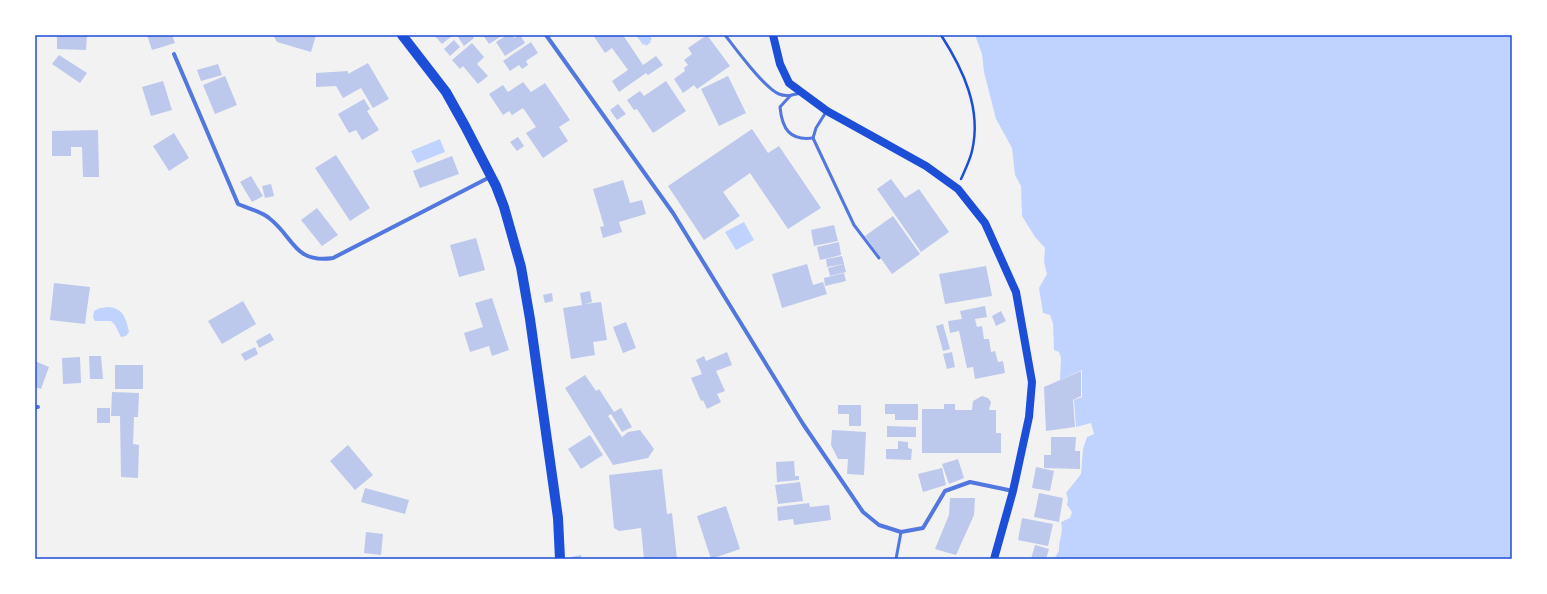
<svg xmlns="http://www.w3.org/2000/svg" width="1547" height="594" viewBox="0 0 1547 594" font-family="Mulish,sans-serif">
	<style>
		.water { fill: #bfd3fe }
		.building { fill: #bdc9ec }
		.lines { fill: none; stroke-linecap: round; stroke-linejoin: round }
		.path { stroke: #1d4ed8; stroke-width: 2.5 }
		.service { stroke: #5277de; stroke-width: 3 }
		.minor { stroke: #5277de; stroke-width: 4 }
		.secondary { stroke: #1d4ed8; stroke-width: 8 }
		.primary { stroke: #1d4ed8; stroke-width: 10 }
		.neatline { fill: none; stroke: #1d4ed8; stroke-width: 1.5 }
	</style>
	<rect width="100%" height="100%" fill="#f2f2f2"/>
	<g class="water">
		<polygon points="636,35 649,35 652,39 650,41 651,42 646,46 645,44 643,45"/>
		<path d="M975 35H1512V559H1054L1059 551C1058 541 1064 533 1061 522L1070 518 1072 512 1067 505 1068 499 1066 493 1081 474 1083 449 1087 437 1094 434 1091 423 1076 427 1074 400 1082 397V370L1060 380 1061 358 1059 352 1054 350 1053 323 1050 315 1043 313 1039 288 1047 274 1044 262 1045 248 1035 237 1022 216 1021 186 1015 175 1012 148 996 119 984 72 982 54Z"/>
		<polygon points="440,139 445,152 417,163 411,151"/>
		<polygon points="744,222 754,240 736,250 725,232"/>
		<path d="M109 307C124 309 126 319 129 332L126 336 121 337 115 325 111 321H95L93 317 94 311 100 308Z"/>
	</g>
	<g class="building">
		<polygon points="57,35 87,35 86,50 57,49"/>
		<polygon points="147,35 172,35 175,43 152,50"/>
		<polygon points="273,35 316,35 311,52 277,42"/>
		<polygon points="434,35 453,35 442,44"/>
		<polygon points="461,35 472,35 474,38 464,46 458,37"/>
		<polygon points="483,35 503,35 489,44"/>
		<polygon points="507,35 512,35 514,38 520,35 525,43 505,56 496,42"/>
		<polygon points="593,35 623,35 643,65 656,56 663,65 648,75 646,73 619,92 612,81 628,70 612,48 605,53"/>
		<polygon points="707,35 730,66 697,89 694,85 683,93 674,79 685,71 684,68 688,65 684,60 692,54 688,48"/>
		<polygon points="454,40 460,47 450,56 444,49"/>
		<polygon points="531,42 538,53 526,61 528,65 522,69 519,65 510,71 503,61"/>
		<polygon points="472,43 484,57 477,64 488,76 478,84 463,66 460,69 452,60"/>
		<polygon points="59,55 87,73 80,83 52,64"/>
		<polygon points="368,63 389,99 373,108 361,88 343,98 336,86 316,87 316,73 348,71 348,74"/>
		<polygon points="218,64 222,75 201,81 197,70"/>
		<polygon points="225,76 237,105 215,114 203,85"/>
		<polygon points="728,76 746,113 719,126 701,89"/>
		<polygon points="163,81 172,110 151,116 142,87"/>
		<polygon points="666,81 686,111 653,133 637,109 634,110 627,100 640,91 644,96"/>
		<polygon points="523,82 531,92 545,83 570,120 559,127 568,141 543,158 526,133 536,127 523,108 512,115 509,111 503,115 489,94 503,85 508,92"/>
		<polygon points="364,99 370,109 367,111 379,130 362,140 356,130 349,133 338,114"/>
		<polygon points="618,104 626,114 617,120 610,110"/>
		<polygon points="752,129 768,153 779,146 821,208 788,229 750,173 723,192 740,216 704,240 668,186"/>
		<polygon points="98,130 99,177 83,177 82,147 71,147 71,156 52,156 52,131"/>
		<polygon points="174,133 189,158 169,171 153,146"/>
		<polygon points="518,137 524,146 517,151 510,142"/>
		<polygon points="336,155 370,208 350,221 315,168"/>
		<polygon points="452,156 459,174 420,188 413,171"/>
		<polygon points="251,176 263,196 252,202 240,182"/>
		<polygon points="891,179 905,198 919,189 949,232 921,252 877,189"/>
		<polygon points="623,180 630,203 642,200 646,214 619,222 622,232 603,238 600,227 604,226 593,189"/>
		<polygon points="271,184 274,196 265,198 262,186"/>
		<polygon points="317,208 338,235 322,246 301,220"/>
		<polygon points="893,216 920,254 892,274 865,236"/>
		<polygon points="834,225 838,241 814,246 811,230"/>
		<polygon points="476,238 485,270 459,277 450,245"/>
		<polygon points="839,242 841,255 820,260 817,247"/>
		<polygon points="842,256 844,264 827,267 826,259"/>
		<polygon points="807,264 813,285 823,282 827,294 782,308 772,274"/>
		<polygon points="844,264 846,272 830,276 828,268"/>
		<polygon points="986,266 992,296 945,304 939,274"/>
		<polygon points="844,273 846,281 825,286 824,278"/>
		<polygon points="54,283 90,287 85,324 50,320"/>
		<polygon points="590,291 592,302 584,304 601,302 607,340 593,342 595,355 571,359 563,308 582,305 580,293"/>
		<polygon points="552,293 553,301 545,303 543,295"/>
		<polygon points="492,298 509,350 492,356 489,346 470,352 464,333 483,327 475,303"/>
		<polygon points="243,301 256,324 222,344 208,321"/>
		<polygon points="985,306 987,317 975,319 977,327 982,326 984,339 989,339 991,352 995,351 998,362 1003,361 1005,373 975,379 973,367 967,368 959,331 950,333 948,321 962,319 960,311"/>
		<polygon points="1001,311 1006,321 996,326 992,316"/>
		<polygon points="626,322 636,348 623,353 613,327"/>
		<polygon points="943,324 950,349 943,351 936,326"/>
		<polygon points="270,333 274,340 259,348 256,341"/>
		<polygon points="255,347 258,354 245,361 241,354"/>
		<polygon points="727,352 732,365 716,371 725,391 717,394 721,402 707,409 703,400 701,401 691,378 702,374 696,360 704,356 706,361"/>
		<polygon points="952,352 955,367 947,369 943,354"/>
		<polygon points="89,356 101,356 103,379 90,379"/>
		<polygon points="80,357 81,383 63,384 62,358"/>
		<polygon points="35,361 49,367 41,389 35,387"/>
		<rect x="115" y="365" width="28" height="24"/>
		<polygon points="1081,371 1081,396 1073,400 1075,427 1046,431 1044,387"/>
		<polygon points="585,375 596,391 599,389 614,412 621,408 632,427 622,432 611,414 608,416 622,437 628,432 640,430 654,449 648,458 613,465 565,388"/>
		<polygon points="112,392 139,393 138,417 134,417 133,444 139,445 138,478 121,477 120,416 111,416"/>
		<polygon points="982,396 988,398 991,402 989,410 996,410 996,433 1001,433 1001,453 922,453 922,409 944,409 944,404 955,404 955,410 972,410 973,401"/>
		<polygon points="885,404 918,404 918,420 895,420 895,414 885,414"/>
		<polygon points="838,405 861,405 861,426 849,426 849,414 838,414"/>
		<rect x="97" y="408" width="13" height="15"/>
		<polygon points="887,426 916,427 916,437 887,437"/>
		<polygon points="832,430 866,432 864,475 847,474 848,459 838,459 831,445"/>
		<polygon points="590,435 603,455 581,469 568,449"/>
		<polygon points="1051,437 1076,437 1075,451 1080,451 1080,469 1044,468 1044,455 1051,455"/>
		<polygon points="898,441 908,442 908,448 912,449 911,460 886,459 886,449 898,449"/>
		<polygon points="348,445 373,475 355,490 330,461"/>
		<polygon points="958,459 964,478 949,484 942,464"/>
		<polygon points="794,461 795,476 799,476 799,480 777,482 776,462"/>
		<polygon points="1036,467 1054,471 1050,491 1032,488"/>
		<polygon points="942,468 946,485 923,492 918,474"/>
		<polygon points="662,469 667,514 672,513 677,559 644,559 641,528 619,531 614,528 609,475"/>
		<polygon points="800,482 803,501 778,504 775,485"/>
		<polygon points="365,488 409,500 405,514 361,502"/>
		<polygon points="1039,493 1063,498 1059,522 1034,517"/>
		<polygon points="950,498 975,498 974,515 956,555 935,549 949,515"/>
		<polygon points="809,503 810,507 829,505 831,520 794,525 793,519 778,521 777,507"/>
		<polygon points="726,506 740,549 711,559 697,516"/>
		<polygon points="1022,518 1053,524 1048,546 1018,540"/>
		<polygon points="366,532 383,534 381,555 364,553"/>
		<polygon points="1035,545 1049,549 1046,559 1031,559"/>
		<polygon points="581,555 582,559 571,559 571,557"/>
	</g>
	<g class="lines">
		<path class="path" d="M941 35C963 69 982 109 972 151 970 160 965 170 961 179"/>
		<g class="service">
			<path d="M725 35C736 49 764 88 779 94 786 97 793 95 800 93"/>
			<path d="M790 96 780 107C782 129 790 141 813 138"/>
			<polyline points="826,112 816,128 813,138 854,225 879,258"/>
			<polyline points="896,559 901,532"/>
		</g>
		<g class="minor">
			<polyline points="546,35 673,213 803,424 863,512 879,525 901,532 923,528 945,491 970,482 1013,491"/>
			<path d="M174 54 238 204C247 208 263 212 269 218 294 237 294 264 333 258L490 177"/>
			<polyline points="35,407 38,407"/>
		</g>
		<polyline class="secondary" points="773,35 780,64 789,83 827,111 926,166 958,189 985,223 1016,292 1032,382 1029,417 1013,491 994,559"/>
		<polyline class="primary" points="402,35 446,92 465,126 496,186 504,207 521,267 530,319 558,518 560,559"/>
	</g>
	<rect width="1547" height="594" fill="none" stroke="#ffffff" stroke-width="72"/>
	<rect x="36" y="36" width="1475" height="522" class="neatline"/>
</svg>
